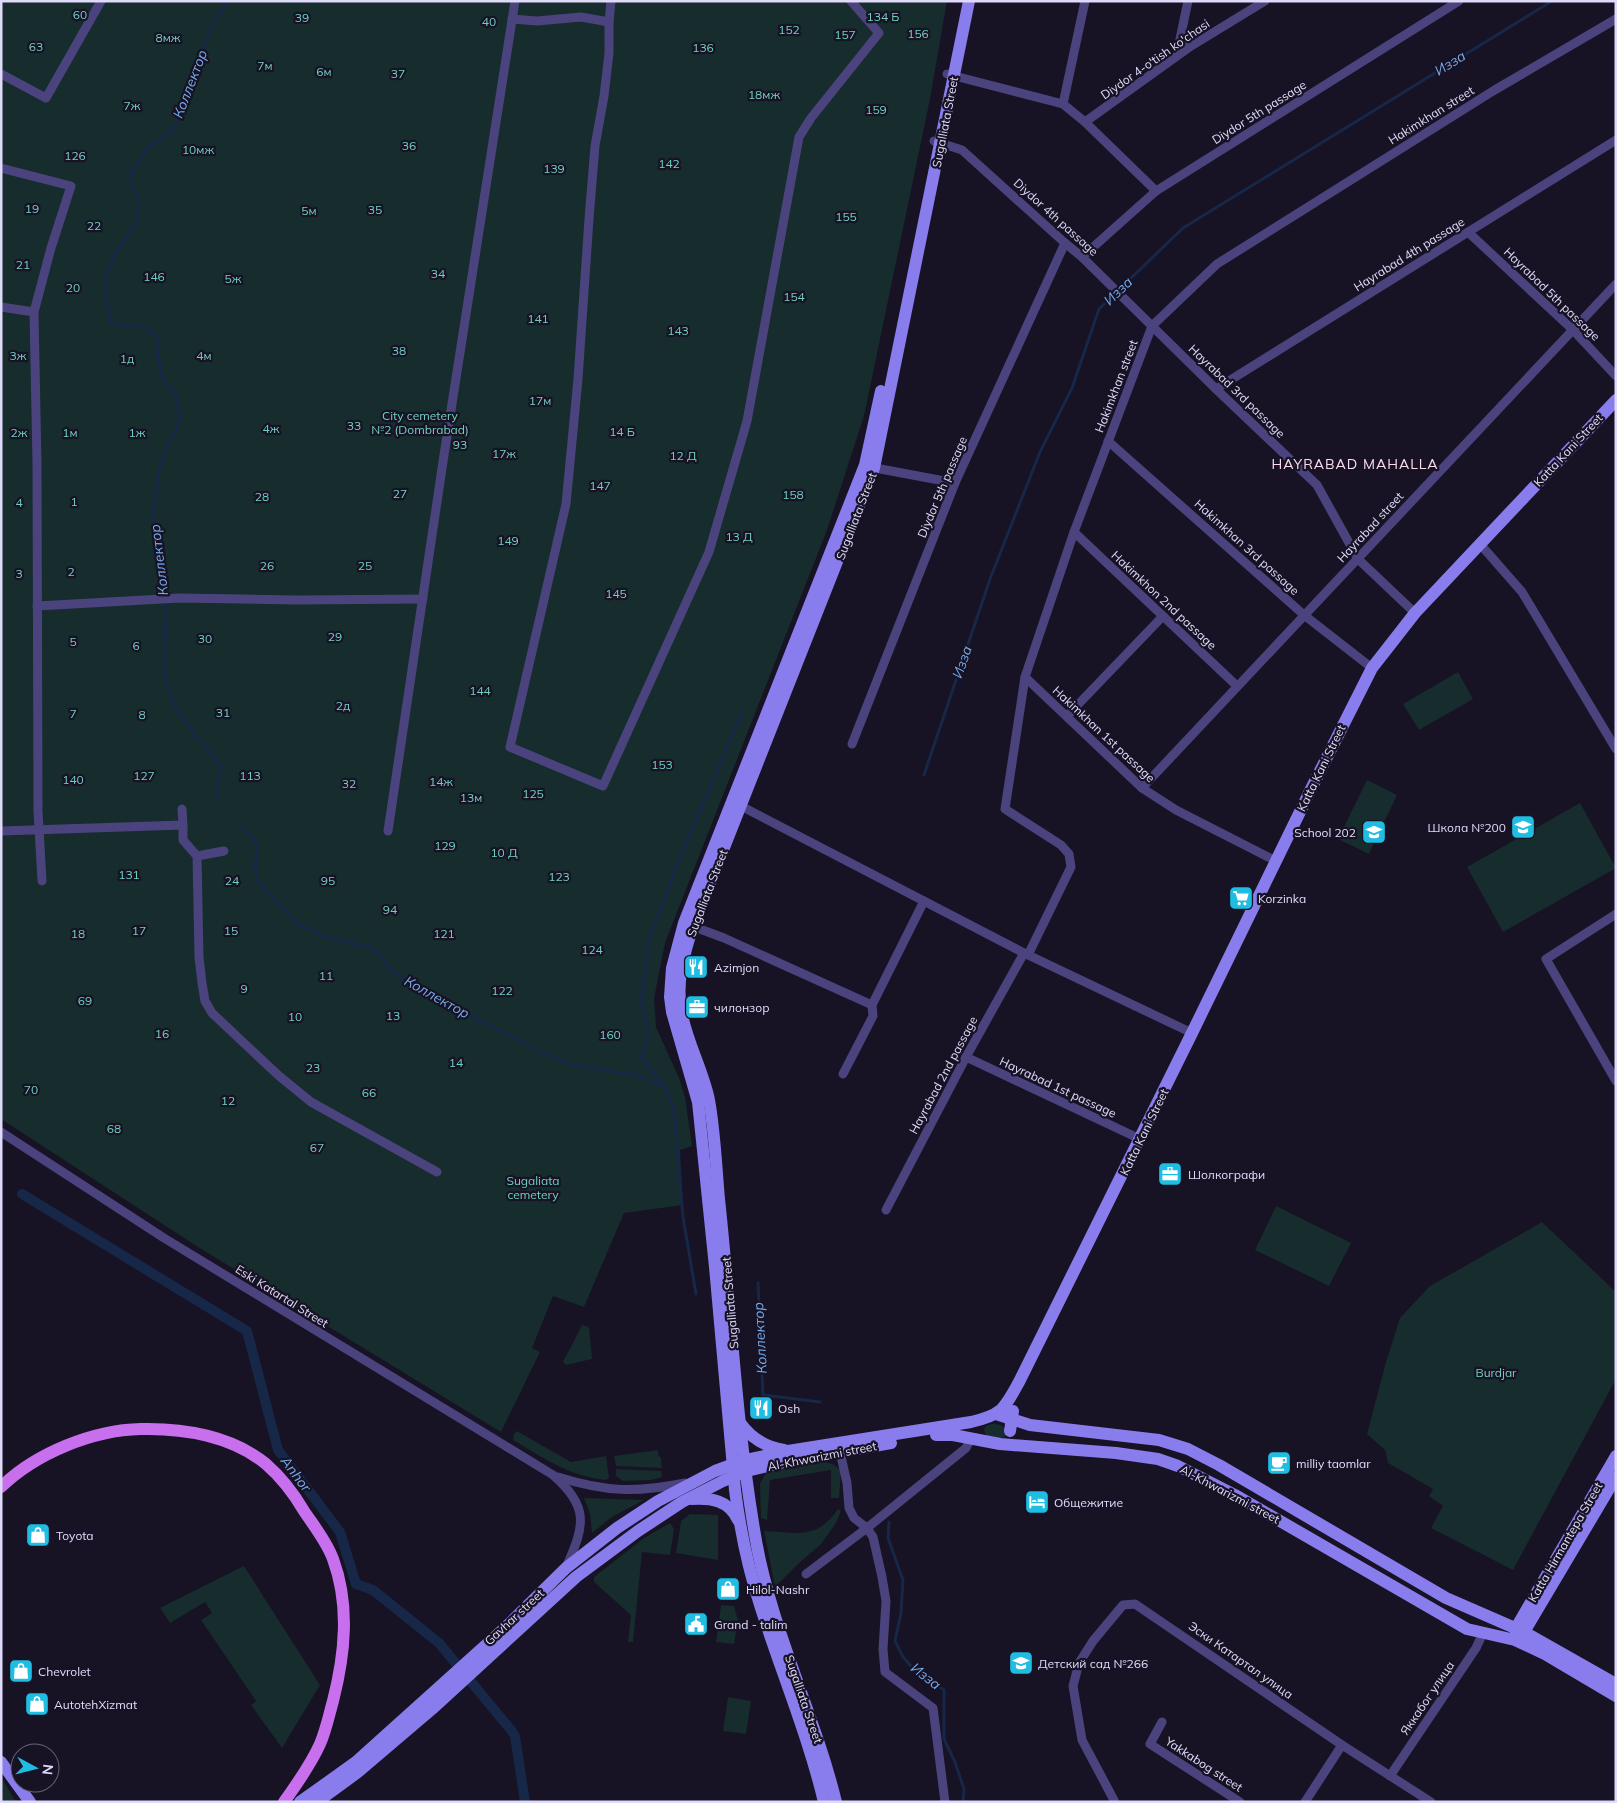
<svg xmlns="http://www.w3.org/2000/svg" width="1617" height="1803" viewBox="0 0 1617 1803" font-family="Mulish,sans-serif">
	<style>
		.green { fill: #162c2d }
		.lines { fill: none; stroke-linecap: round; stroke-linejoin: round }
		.stream { stroke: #172748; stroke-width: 3 }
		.canal { stroke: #172748; stroke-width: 10 }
		.street { stroke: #4a437d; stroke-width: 9 }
		.secondary { stroke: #897ded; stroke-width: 12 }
		.primary { stroke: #c76fec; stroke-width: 12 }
		.labels { text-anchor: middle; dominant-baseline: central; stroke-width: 4.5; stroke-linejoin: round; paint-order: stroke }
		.park-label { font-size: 12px; fill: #6fd1c0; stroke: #171224 }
		.street-label { font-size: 12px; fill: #e0dafa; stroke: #171224 }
		.poi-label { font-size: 12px; fill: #e0dafa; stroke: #171224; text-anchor: start }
		.water-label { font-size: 14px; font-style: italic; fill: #75acec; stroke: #171224 }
		.neighbourhood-label { font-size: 14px; letter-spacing: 1px; fill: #fadced; stroke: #171224 }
	</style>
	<rect width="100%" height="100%" fill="#171224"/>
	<g class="green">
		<polygon points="1,1 947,1 930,99 864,416 827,530 665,943 654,999 656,1027 679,1078 685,1097 692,1146 680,1150 683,1205 624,1213 584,1307 553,1296 532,1348 540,1352 501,1432 198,1247 1,1119"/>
		<polygon points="1458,672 1473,699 1419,730 1403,704"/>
		<polygon points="1367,780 1397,795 1369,854 1338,839"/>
		<polygon points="1580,803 1616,868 1503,932 1467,867"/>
		<polygon points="1276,1206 1351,1243 1329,1286 1255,1250"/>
		<polygon points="1542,1222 1616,1292 1616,1379 1513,1570 1431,1528 1443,1506 1429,1496 1433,1489 1388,1463 1385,1450 1367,1434 1386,1362 1400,1318 1430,1286"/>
		<polygon points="582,1325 589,1327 592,1359 566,1365 563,1362"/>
		<path d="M991 1424C1000 1424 1004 1425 1007 1433L1006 1436 999 1440 986 1436 984 1430 985 1427Z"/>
		<path d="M517 1431 571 1462 606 1456 609 1478 605 1480C568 1476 544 1458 513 1440L514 1434Z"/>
		<polygon points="658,1450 658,1455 661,1458 662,1468 616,1466 614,1456"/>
		<path d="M817 1462C827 1462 833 1462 841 1471L839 1498H831V1470L770 1480 767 1520 761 1518 760 1484 765 1474 780 1469Z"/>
		<polygon points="616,1469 661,1471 662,1477 651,1480 623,1481 616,1476"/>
		<polygon points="584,1498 644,1500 612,1517 592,1533 590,1514"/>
		<path d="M838 1509 841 1511 836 1523 821 1544 798 1564 775 1587 764 1531C796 1532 816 1541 838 1509Z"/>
		<polygon points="690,1514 718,1515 718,1560 676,1553 681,1521"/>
		<polygon points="670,1523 674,1529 670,1555 642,1552 633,1642 628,1642 631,1615 594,1582 594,1577 644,1538"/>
		<polygon points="244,1566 320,1685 282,1748 251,1705 256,1701 201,1620 212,1613 205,1602 170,1623 160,1608"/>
		<polygon points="721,1605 734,1606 738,1620 734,1644 716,1642"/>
		<polygon points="728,1697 751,1701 746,1734 723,1731"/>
		<polygon points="1,1777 16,1802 1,1802"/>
	</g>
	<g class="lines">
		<g class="stream">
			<polyline points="924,775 990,579 1040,452 1072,388 1099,309 1183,228 1552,1"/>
			<path d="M217 798 216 788 220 773V763L197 738 174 704 167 684 164 667 166 619 153 534 154 506 159 469 168 445 179 424 180 412 177 398 162 376 157 352 159 341C141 316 134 331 110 323L106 299V276L114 256 137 222 139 198 130 182 132 171 148 148 168 134 180 119 188 95 194 69 211 28 225 6 226 1"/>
			<polyline points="242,827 254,840 257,848 255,871 262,887 298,924 329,938 364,946 376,950 392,971 408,983 533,1048 559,1060 575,1065 639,1076 663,1087"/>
			<polyline points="758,1283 763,1395 820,1402"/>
			<polyline points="696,1294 683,1217 674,1111 666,1089 641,1058 649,1035 641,1000 649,940 679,860 742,712"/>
			<polyline points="889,1522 888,1538 903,1580 901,1613 895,1641 903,1657 918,1674 944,1690 944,1739 955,1762 964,1789 963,1802"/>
		</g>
		<polyline class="canal" points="22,1194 247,1331 278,1450 340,1532 356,1584 373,1590 439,1643 511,1730 515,1736 525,1802"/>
		<g class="street">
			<polyline points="611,1 609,22 609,53 604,96 595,146 589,219 578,379 566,504 510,747 603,786 709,552 747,421 799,137 811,118 879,33 851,1"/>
			<polyline points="512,19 537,21 581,17 609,22"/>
			<polyline points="1188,48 1180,39 1188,1"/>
			<polyline points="1,74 46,98 101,1"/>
			<polyline points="947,74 1063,104 1085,122 1156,191"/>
			<polyline points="1063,104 1085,1"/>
			<polyline points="1085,122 1188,48 1265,1"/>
			<polyline points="934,141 962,150 1065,243 1082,257 1216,389 1317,485 1358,559 1415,613"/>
			<polyline points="1,168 71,186 51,248 34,312 37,464 38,811 42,881"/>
			<polyline points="1468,232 1572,329 1616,376"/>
			<polyline points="1082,257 1156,191 1459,1"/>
			<polyline points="1,307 34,312"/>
			<polyline points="1216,389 1616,140"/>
			<polyline points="1108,441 1304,615 1372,668"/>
			<polyline points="870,467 955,483"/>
			<polyline points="1074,532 1237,686"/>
			<polyline points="1480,544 1522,592 1616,749"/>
			<polyline points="37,606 180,598 298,600 423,599"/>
			<polyline points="1025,677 1142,788 1176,810 1276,861"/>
			<polyline points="1067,716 1163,616"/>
			<polyline points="852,744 955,483 1065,243"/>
			<polyline points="1142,788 1616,284"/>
			<polyline points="737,804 1024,953 1192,1033"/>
			<polyline points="182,809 183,825"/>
			<polyline points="1,831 183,825 183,840 197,856 199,957 202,983 205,1001 212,1013 278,1075 311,1102 437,1172"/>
			<polyline points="388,831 444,455 515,1"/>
			<polyline points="197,856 224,851"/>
			<polyline points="1616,914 1546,959 1616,1081"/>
			<polyline points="689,925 724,938 872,1005"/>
			<polyline points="1028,955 1071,867 1069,854 1061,845 1005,809 1025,677 1074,532 1152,326 1217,264 1493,91 1616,19"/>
			<polyline points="966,1057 1140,1139"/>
			<polyline points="843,1074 873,1016 872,1005 924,901"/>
			<path d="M1 1132 164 1238 553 1475C589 1506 585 1525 567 1565"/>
			<polyline points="886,1210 966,1057 1024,953"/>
			<polyline points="840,1452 847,1483 849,1508 854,1518 867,1528 873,1537 882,1577 886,1601 883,1649 885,1672 933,1708 945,1802"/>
			<path d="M558 1477C606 1492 636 1493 685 1483"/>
			<polyline points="806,1574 867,1528 966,1448 971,1438"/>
			<polyline points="1162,1722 1150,1744 1240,1802"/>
			<polyline points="1390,1776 1476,1648 1483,1633"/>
			<polyline points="1115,1802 1082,1740 1073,1686 1079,1663 1093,1641 1123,1605 1135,1604 1342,1745 1431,1802"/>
			<polyline points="1305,1802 1342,1745"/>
		</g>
		<g class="secondary">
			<polyline points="996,1414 1030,1425 1159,1440 1188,1449 1219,1465 1446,1598 1524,1632 1616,1684"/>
			<path d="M741 1424C752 1439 766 1447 784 1450"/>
			<polyline points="1010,1431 1013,1411"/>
			<polyline points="936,1435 953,1435 1000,1444 1116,1453 1158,1459 1178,1466 1235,1495 1467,1629 1515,1640 1545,1654 1616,1696"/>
			<path d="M692 1499C711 1498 729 1500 738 1520"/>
			<polyline points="1519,1636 1524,1632 1616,1477"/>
			<polyline points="1516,1637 1516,1628 1616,1456"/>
			<polyline points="1,1762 30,1802"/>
			<path d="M300 1802 356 1762 506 1627 566 1568 617 1528 658 1501 715 1471 745 1460 788 1451 971 1422C1002 1415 1004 1409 1019 1382L1192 1033 1315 781 1372 668 1415 613 1616 400"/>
			<polyline points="317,1802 358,1772 432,1709 576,1577 638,1531 682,1502 723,1481 747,1471 784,1462 891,1443"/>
			<path d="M824 1802C808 1735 781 1671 760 1605 748 1568 740 1529 735 1490L715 1267 698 1102 672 1012 670 997 672 968 684 923 865 465 881 391"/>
			<path d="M836 1802C814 1712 770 1627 755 1535 736 1424 731 1311 719 1199 716 1166 715 1133 709 1100 703 1070 686 1041 681 1010 676 981 684 954 693 926L874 468 969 1"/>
		</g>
		<path class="primary" d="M1 1487C36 1453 93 1430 141 1429 184 1428 232 1436 266 1464 281 1477 294 1494 304 1511 314 1526 327 1542 333 1559 350 1605 345 1654 333 1701 329 1715 326 1730 320 1744 311 1764 297 1784 284 1802"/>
	</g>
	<defs>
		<symbol id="school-square" viewBox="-11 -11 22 22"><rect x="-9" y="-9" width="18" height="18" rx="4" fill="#1fbde1" stroke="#171224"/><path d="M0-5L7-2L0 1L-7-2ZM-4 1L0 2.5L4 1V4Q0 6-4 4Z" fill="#fff"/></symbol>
		<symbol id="supermarket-square" viewBox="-11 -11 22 22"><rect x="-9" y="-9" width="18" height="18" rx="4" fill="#1fbde1" stroke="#171224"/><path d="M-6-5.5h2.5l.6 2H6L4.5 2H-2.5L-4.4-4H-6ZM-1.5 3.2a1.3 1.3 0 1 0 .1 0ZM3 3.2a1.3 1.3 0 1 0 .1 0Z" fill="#fff"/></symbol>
		<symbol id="restaurant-square" viewBox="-11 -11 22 22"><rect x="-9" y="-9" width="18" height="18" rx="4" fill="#1fbde1" stroke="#171224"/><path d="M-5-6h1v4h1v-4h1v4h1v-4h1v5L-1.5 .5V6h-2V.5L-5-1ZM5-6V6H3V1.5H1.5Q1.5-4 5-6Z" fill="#fff"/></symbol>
		<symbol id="office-square" viewBox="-11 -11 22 22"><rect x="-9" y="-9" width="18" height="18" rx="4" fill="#1fbde1" stroke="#171224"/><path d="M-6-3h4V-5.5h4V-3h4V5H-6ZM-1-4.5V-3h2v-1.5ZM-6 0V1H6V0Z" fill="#fff"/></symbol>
		<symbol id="cafe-square" viewBox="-11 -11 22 22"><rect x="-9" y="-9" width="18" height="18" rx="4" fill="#1fbde1" stroke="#171224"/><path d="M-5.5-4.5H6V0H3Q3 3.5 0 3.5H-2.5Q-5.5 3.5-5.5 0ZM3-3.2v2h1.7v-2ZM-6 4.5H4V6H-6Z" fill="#fff"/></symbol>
		<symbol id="hotel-square" viewBox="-11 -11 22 22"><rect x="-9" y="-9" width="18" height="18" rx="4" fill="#1fbde1" stroke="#171224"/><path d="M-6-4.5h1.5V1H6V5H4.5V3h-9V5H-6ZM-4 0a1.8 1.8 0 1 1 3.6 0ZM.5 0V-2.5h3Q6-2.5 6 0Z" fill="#fff"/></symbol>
		<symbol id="shop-square" viewBox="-11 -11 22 22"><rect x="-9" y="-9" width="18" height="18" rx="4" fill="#1fbde1" stroke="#171224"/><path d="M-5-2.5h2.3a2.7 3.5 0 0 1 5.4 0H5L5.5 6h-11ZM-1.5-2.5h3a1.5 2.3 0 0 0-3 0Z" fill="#fff"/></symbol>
		<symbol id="civic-square" viewBox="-11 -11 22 22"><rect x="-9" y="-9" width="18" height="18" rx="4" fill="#1fbde1" stroke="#171224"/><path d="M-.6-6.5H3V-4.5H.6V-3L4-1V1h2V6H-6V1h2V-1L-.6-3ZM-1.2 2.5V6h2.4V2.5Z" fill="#fff"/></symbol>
	</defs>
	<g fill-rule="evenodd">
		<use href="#school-square" x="1509" y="813" width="28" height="28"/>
		<use href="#school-square" x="1360" y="818" width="28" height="28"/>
		<use href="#supermarket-square" x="1227" y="884" width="28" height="28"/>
		<use href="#restaurant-square" x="682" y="953" width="28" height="28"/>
		<use href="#office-square" x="683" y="993" width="28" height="28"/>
		<use href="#office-square" x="1156" y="1160" width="28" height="28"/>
		<use href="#restaurant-square" x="747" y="1394" width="28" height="28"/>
		<use href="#cafe-square" x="1265" y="1449" width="28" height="28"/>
		<use href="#hotel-square" x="1023" y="1488" width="28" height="28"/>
		<use href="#shop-square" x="24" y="1521" width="28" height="28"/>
		<use href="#shop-square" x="714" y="1575" width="28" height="28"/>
		<use href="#civic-square" x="682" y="1610" width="28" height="28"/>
		<use href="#school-square" x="1007" y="1649" width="28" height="28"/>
		<use href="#shop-square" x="7" y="1657" width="28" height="28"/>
		<use href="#shop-square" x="23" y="1690" width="28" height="28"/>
	</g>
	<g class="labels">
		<g class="park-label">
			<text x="80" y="14">60</text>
			<text x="883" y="16">134 Б</text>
			<text x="302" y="17">39</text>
			<text x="489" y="21">40</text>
			<text x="789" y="29">152</text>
			<text x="918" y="33">156</text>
			<text x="845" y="34">157</text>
			<text x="168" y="37">8мж</text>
			<text x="36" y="46">63</text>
			<text x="703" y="47">136</text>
			<text x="265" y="65">7м</text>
			<text x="324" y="71">6м</text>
			<text x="398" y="73">37</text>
			<text x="764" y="94">18мж</text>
			<text x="132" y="105">7ж</text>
			<text x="876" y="109">159</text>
			<text x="409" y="145">36</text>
			<text x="198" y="149">10мж</text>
			<text x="75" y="155">126</text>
			<text x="669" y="163">142</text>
			<text x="554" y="168">139</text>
			<text x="32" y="208">19</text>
			<text x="375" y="209">35</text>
			<text x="309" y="210">5м</text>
			<text x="846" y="216">155</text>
			<text x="94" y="225">22</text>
			<text x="23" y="264">21</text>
			<text x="438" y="273">34</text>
			<text x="154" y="276">146</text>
			<text x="233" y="278">5ж</text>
			<text x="73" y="287">20</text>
			<text x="794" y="296">154</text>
			<text x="538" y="318">141</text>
			<text x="678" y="330">143</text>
			<text x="399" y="350">38</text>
			<text x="18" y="355">3ж</text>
			<text x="204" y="355">4м</text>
			<text x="127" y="358">1д</text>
			<text x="540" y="400">17м</text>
			<text x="420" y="415">City cemetery<tspan x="420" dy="14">№2 (Dombrabad)</tspan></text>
			<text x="354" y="425">33</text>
			<text x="271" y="428">4ж</text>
			<text x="622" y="431">14 Б</text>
			<text x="19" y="432">2ж</text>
			<text x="70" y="432">1м</text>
			<text x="137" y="432">1ж</text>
			<text x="460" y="444">93</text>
			<text x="504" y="453">17ж</text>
			<text x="683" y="455">12 Д</text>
			<text x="600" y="485">147</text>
			<text x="400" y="493">27</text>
			<text x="793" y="494">158</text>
			<text x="262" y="496">28</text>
			<text x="74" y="501">1</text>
			<text x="19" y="502">4</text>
			<text x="739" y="536">13 Д</text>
			<text x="508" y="540">149</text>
			<text x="267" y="565">26</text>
			<text x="365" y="565">25</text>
			<text x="71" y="571">2</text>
			<text x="19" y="573">3</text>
			<text x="616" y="593">145</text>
			<text x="335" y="636">29</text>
			<text x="205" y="638">30</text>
			<text x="73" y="641">5</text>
			<text x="136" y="645">6</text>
			<text x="480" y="690">144</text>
			<text x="343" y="705">2д</text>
			<text x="223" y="712">31</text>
			<text x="73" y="713">7</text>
			<text x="142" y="714">8</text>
			<text x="662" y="764">153</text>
			<text x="144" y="775">127</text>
			<text x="250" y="775">113</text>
			<text x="73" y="779">140</text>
			<text x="441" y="781">14ж</text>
			<text x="349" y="783">32</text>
			<text x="533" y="793">125</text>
			<text x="471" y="797">13м</text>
			<text x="445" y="845">129</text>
			<text x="504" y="852">10 Д</text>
			<text x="129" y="874">131</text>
			<text x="559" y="876">123</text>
			<text x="232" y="880">24</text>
			<text x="328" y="880">95</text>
			<text x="390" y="909">94</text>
			<text x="139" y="930">17</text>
			<text x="231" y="930">15</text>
			<text x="78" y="933">18</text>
			<text x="444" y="933">121</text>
			<text x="592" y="949">124</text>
			<text x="326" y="975">11</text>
			<text x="244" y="988">9</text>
			<text x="502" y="990">122</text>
			<text x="85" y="1000">69</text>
			<text x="393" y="1015">13</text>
			<text x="295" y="1016">10</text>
			<text x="162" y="1033">16</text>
			<text x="610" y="1034">160</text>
			<text x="456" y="1062">14</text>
			<text x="313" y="1067">23</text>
			<text x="31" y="1089">70</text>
			<text x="369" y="1092">66</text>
			<text x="228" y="1100">12</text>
			<text x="114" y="1128">68</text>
			<text x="317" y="1147">67</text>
			<text x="533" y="1180">Sugaliata<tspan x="533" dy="14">cemetery</tspan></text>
			<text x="1496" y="1372">Burdjar</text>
		</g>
		<g class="street-label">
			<text transform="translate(1155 59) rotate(-35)">Diydor 4-o'tish ko'chasi</text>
			<text transform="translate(1259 112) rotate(-32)">Diydor 5th passage</text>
			<text transform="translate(1431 115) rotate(-32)">Hakimkhаn street</text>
			<text transform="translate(945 122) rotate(-79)">Sugalliata Street</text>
			<text transform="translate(1056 217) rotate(42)">Diydor 4th passage</text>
			<text transform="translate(1409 254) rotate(-32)">Hayrabad 4th passage</text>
			<text transform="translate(1552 294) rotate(44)">Hayrabad 5th passage</text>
			<text transform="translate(1116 386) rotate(-69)">Hakimkhаn street</text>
			<text transform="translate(1237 391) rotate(44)">Hayrabad 3rd passage</text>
			<text transform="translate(1568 450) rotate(-47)">Katta Kani Street</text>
			<text transform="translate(942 487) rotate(-67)">Diydor 5th passage</text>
			<text transform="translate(856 516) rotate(-69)">Sugalliata Street</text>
			<text transform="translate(1370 527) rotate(-47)">Hayrabad street</text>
			<text transform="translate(1247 547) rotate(42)">Hakimkhаn 3rd passage</text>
			<text transform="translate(1164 600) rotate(43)">Hakimkhon 2nd passage</text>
			<text transform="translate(1104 734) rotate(43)">Hakimkhаn 1st passage</text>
			<text transform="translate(1321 768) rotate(-64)">Katta Kani Street</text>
			<text transform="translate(707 893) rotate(-69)">Sugalliata Street</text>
			<text transform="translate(943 1075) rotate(-62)">Hayrаbаd 2nd passage</text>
			<text transform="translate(1058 1087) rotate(25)">Hayrаbаd 1st passage</text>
			<text transform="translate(1144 1132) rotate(-64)">Katta Kani Street</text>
			<text transform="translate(282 1296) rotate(32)">Eski Katartal Street</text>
			<text transform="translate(730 1303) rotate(-95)">Sugalliata Street</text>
			<text transform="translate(822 1456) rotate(-11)">Al-Khwarizmi street</text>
			<text transform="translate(1230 1494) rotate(28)">Al-Khwarizmi street</text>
			<text transform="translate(1565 1542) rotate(-60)">Katta Hirmаntepa Street</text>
			<text transform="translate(514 1617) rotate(-43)">Gavhar street</text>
			<text transform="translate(1241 1660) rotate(35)">Эски Катартал улица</text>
			<text transform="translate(1427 1698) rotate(-56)">Яккабог улица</text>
			<text transform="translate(804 1699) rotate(71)">Sugalliata Street</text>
			<text transform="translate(1204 1764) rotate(33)">Yakkabog street</text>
		</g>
		<g class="poi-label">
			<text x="1506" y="827" text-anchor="end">Школа №200</text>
			<text x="1356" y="832" text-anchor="end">School 202</text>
			<text x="1258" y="898">Korzinka</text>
			<text x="714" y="967">Azimjon</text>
			<text x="714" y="1007">чилонзор</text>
			<text x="1188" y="1174">Шолкографи</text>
			<text x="778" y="1408">Osh</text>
			<text x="1296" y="1463">milliy taomlar</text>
			<text x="1054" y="1502">Общежитие</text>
			<text x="56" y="1535">Toyota</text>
			<text x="746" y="1589">Hilol-Nashr</text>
			<text x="714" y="1624">Grand - talim</text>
			<text x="1038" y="1663">Детский сад №266</text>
			<text x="38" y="1671">Chevrolet</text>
			<text x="54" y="1704">AutotehXizmat</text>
		</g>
		<g class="water-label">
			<text transform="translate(1450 63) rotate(-32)">Изза</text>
			<text transform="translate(190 84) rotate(-69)">Коллектор</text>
			<text transform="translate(1118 291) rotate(-44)">Изза</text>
			<text transform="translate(159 560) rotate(-97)">Коллектор</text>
			<text transform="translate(962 662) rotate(-71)">Изза</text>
			<text transform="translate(437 997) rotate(29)">Коллектор</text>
			<text transform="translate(760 1338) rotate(-93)">Коллектор</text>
			<text transform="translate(296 1474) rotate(53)">Anhor</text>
			<text transform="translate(926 1676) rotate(38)">Изза</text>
		</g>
		<g class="neighbourhood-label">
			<text x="1355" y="464">HAYRABAD MAHALLA</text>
		</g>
	</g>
	<rect width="1617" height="1803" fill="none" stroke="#e0dafa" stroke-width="5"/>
	<g transform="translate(35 1768) rotate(97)"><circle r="24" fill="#171224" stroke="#67627a"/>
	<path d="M0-4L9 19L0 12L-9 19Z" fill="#1fbde1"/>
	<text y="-8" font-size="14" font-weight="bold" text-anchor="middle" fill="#e0dafa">N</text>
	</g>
</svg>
